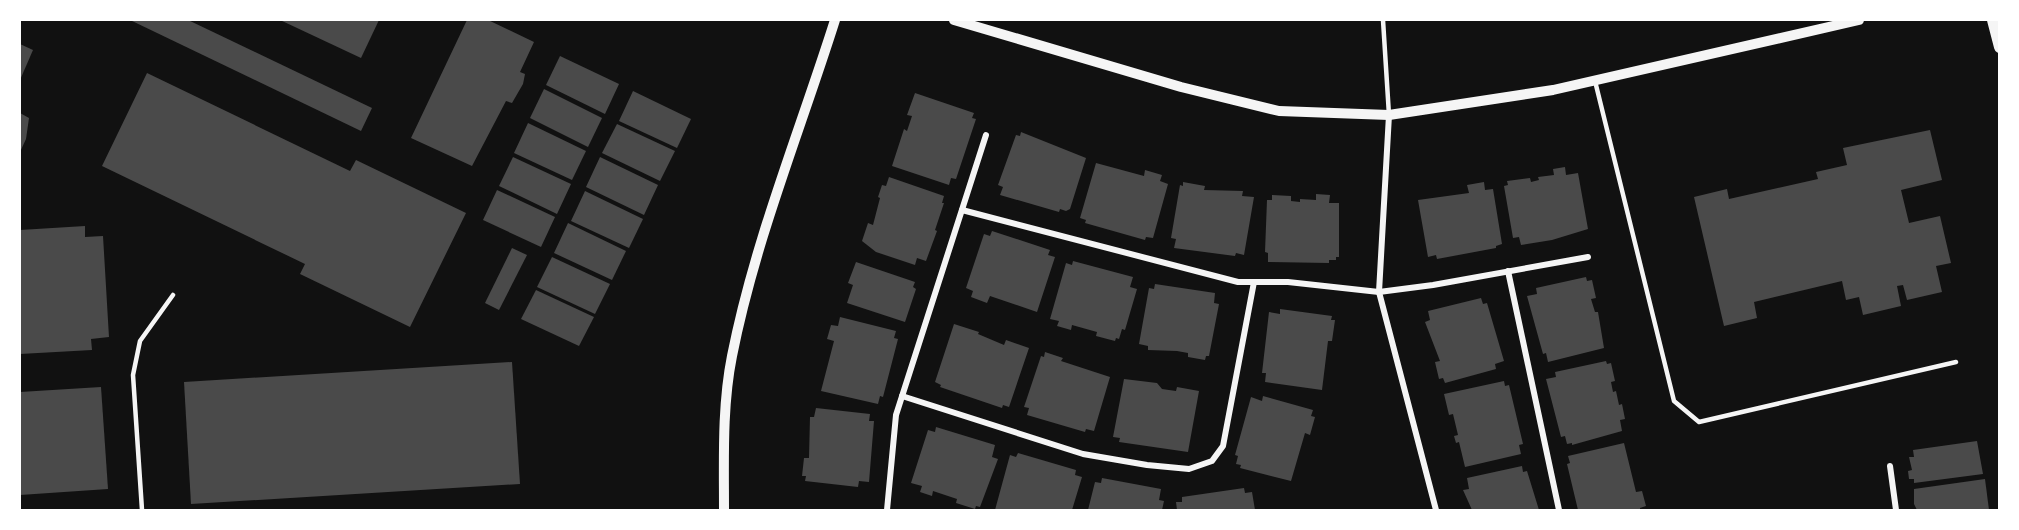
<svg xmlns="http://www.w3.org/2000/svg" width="2019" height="530" viewBox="0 0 2019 530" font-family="'Golos Text',sans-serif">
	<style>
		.building { fill: #4a4a4a }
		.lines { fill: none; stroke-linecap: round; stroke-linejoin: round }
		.service { stroke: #f5f5f5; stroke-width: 4.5 }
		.minor { stroke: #f5f5f5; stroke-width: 6 }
		.tertiary { stroke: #f5f5f5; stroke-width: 10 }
		.secondary { stroke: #f5f5f5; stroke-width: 12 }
	</style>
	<rect width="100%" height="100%" fill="#111"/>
	<g class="building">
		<polygon points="130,20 188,20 372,108 361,131"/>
		<polygon points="280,20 379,20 361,58"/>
		<polygon points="467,20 488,20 534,42 520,72 525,74 523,84 512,103 506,101 472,166 411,138"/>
		<polygon points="20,44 33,50 20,80"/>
		<polygon points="560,56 619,84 605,114 546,85"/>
		<polygon points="147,73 350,171 356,160 466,213 410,327 300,274 305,264 102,166"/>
		<polygon points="544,89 602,118 588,147 530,118"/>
		<polygon points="633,91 691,119 677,148 619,121"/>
		<polygon points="915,93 974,113 972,118 976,119 956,179 951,178 949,185 892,166 904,129 907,131 912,116 907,115"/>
		<polygon points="20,113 29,118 26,139 20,152"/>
		<polygon points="528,123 586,151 572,180 514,153"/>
		<polygon points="617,124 675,151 660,181 602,153"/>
		<polygon points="1930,130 1942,180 1901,190 1909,223 1940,216 1951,263 1936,266 1942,292 1907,300 1903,285 1897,286 1901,306 1863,315 1859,297 1846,300 1842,281 1754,302 1757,318 1724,326 1694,197 1727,189 1729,199 1818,179 1816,172 1847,165 1843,148"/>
		<polygon points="1021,132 1086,158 1070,209 1066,211 1060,209 1059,212 1000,195 1003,187 998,185 1016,135 1020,136"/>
		<polygon points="513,157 571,184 557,214 499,186"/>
		<polygon points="600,157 658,185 644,215 586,187"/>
		<polygon points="1096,163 1144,176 1145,170 1162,175 1160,181 1168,184 1153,238 1146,237 1145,240 1085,223 1086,220 1080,218"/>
		<polygon points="1565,167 1566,175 1578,173 1588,229 1552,240 1521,245 1519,237 1513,238 1504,186 1508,185 1507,181 1530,178 1531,182 1539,180 1538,177 1554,175 1553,169"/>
		<polygon points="889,177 944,196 942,203 944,203 935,230 937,231 926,261 917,258 915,265 876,252 862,241 868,223 873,225 880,198 878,197 882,185 886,186"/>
		<polygon points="1183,182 1205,186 1204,190 1243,191 1242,196 1254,197 1244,255 1236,253 1235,256 1174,248 1176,239 1171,238 1180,185 1183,186"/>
		<polygon points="1484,182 1485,190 1493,189 1502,244 1496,246 1496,248 1437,259 1436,255 1428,257 1418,200 1469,193 1467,185"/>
		<polygon points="497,190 555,217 541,247 483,220"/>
		<polygon points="585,191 643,219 629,248 571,221"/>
		<polygon points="1316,194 1330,195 1329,203 1339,203 1339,257 1336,257 1336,260 1329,260 1329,263 1268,262 1268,253 1265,252 1267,200 1272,200 1272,195 1291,196 1291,201 1300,202 1300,199 1316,200"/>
		<polygon points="568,223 626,251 612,280 554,253"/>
		<polygon points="85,226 85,237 103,236 109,337 91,339 92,350 20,354 20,230"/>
		<polygon points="992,231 1050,250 1048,255 1055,257 1037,312 990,296 987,303 971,297 973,291 966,288 984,234 990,236"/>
		<polygon points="512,248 527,255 499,310 485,303"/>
		<polygon points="552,257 610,284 595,314 537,287"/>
		<polygon points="1073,261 1133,277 1130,287 1137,289 1125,330 1122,329 1119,339 1116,338 1115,341 1096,336 1097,332 1072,325 1071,330 1057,326 1059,321 1050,319 1066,263 1072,265"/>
		<polygon points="856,262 915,282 913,287 916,289 905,322 847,303 853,285 848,283"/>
		<polygon points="1586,277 1587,281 1592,280 1596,298 1591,299 1595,312 1598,312 1604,348 1548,362 1546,353 1543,354 1527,296 1537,294 1536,288"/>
		<polygon points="1155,284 1215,293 1214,303 1219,304 1209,356 1206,356 1205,360 1188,357 1188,353 1177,351 1148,350 1148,346 1139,344 1149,288 1154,289"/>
		<polygon points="536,290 594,317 579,346 521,319"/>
		<polygon points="1481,298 1483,304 1487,303 1504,361 1495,364 1496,369 1445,383 1443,378 1439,379 1435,362 1440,361 1425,322 1430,320 1428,311"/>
		<polygon points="1280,309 1332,316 1331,320 1335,320 1332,341 1328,341 1322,390 1265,382 1266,373 1262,373 1269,312 1280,314"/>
		<polygon points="840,317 896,331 894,338 898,339 883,397 880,396 878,404 821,391 834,341 827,339 831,325 838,326"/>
		<polygon points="954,324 979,332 978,334 1004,345 1006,340 1029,348 1009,407 1003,405 1002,408 940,387 941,385 935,382"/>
		<polygon points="1045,352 1063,358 1061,361 1110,377 1094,431 1086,429 1085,432 1027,415 1029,408 1024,407 1041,356 1044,357"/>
		<polygon points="1606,361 1607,364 1611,363 1615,381 1611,382 1613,392 1616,391 1619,405 1622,404 1625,419 1620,420 1622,431 1572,445 1572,443 1567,444 1565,436 1561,437 1546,379 1556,377 1555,372"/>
		<polygon points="512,362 520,484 191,504 184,382"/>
		<polygon points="1124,379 1157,383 1162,389 1176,391 1177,387 1199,391 1188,452 1119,442 1120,438 1113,437"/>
		<polygon points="1504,381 1505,386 1509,385 1523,444 1519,445 1521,454 1465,467 1459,442 1456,443 1454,436 1458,435 1453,414 1449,415 1444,394"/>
		<polygon points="101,387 108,489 20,495 20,392"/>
		<polygon points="1263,396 1313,410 1311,416 1315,417 1310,435 1305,433 1291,481 1240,468 1241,465 1236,464 1238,456 1235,455 1251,397 1262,401"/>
		<polygon points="816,408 870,414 869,421 874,421 869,482 859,481 858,487 805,481 806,476 802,476 804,458 809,458 810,417 814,417"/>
		<polygon points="936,427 995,445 992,457 998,459 980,507 976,506 975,509 956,503 957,499 933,491 932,496 920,492 922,486 911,483 928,430 935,432"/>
		<polygon points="1977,441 1983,474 1914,483 1914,479 1909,479 1908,471 1912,470 1909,457 1914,457 1913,450"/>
		<polygon points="1624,443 1636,492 1642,491 1646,506 1640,508 1640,510 1578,510 1567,464 1570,463 1568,456"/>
		<polygon points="1018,453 1076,470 1075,475 1082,477 1072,510 995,510 1010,455 1016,457"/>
		<polygon points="1522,466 1523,472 1527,471 1539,510 1472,510 1463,490 1469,489 1467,478"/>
		<polygon points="1102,478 1161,489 1159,500 1164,501 1162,510 1088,510 1095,482 1101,483"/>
		<polygon points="1985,479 1989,510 1917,510 1914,504 1914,489"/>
		<polygon points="1244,488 1245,493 1252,492 1255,510 1177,510 1176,502 1182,502 1182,497"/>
	</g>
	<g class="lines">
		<g class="service">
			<polyline points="1383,20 1389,115"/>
			<polyline points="1595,81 1674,401 1699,422 1956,362"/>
			<polyline points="142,510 133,375 140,341 173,295"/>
		</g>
		<g class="minor">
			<polyline points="1389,115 1379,292 1436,510"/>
			<polyline points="962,210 1238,282 1288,282 1379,292 1433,285 1588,257"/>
			<polyline points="1508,271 1559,510"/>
			<polyline points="902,396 1083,454 1147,465 1189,469 1212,461 1223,446 1254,282"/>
			<polyline points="1890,466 1896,510"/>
			<polyline points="887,510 896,415 986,135"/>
		</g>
		<g class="tertiary">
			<polyline points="954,20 1181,87 1279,111 1389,115 1553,90 1859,20"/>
			<path d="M724 510C724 459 722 406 732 356 755 240 800 131 835 20"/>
		</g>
		<polyline class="secondary" points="1993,20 2000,47"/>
	</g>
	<rect width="2019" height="530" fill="none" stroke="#ffffff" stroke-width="42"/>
</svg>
